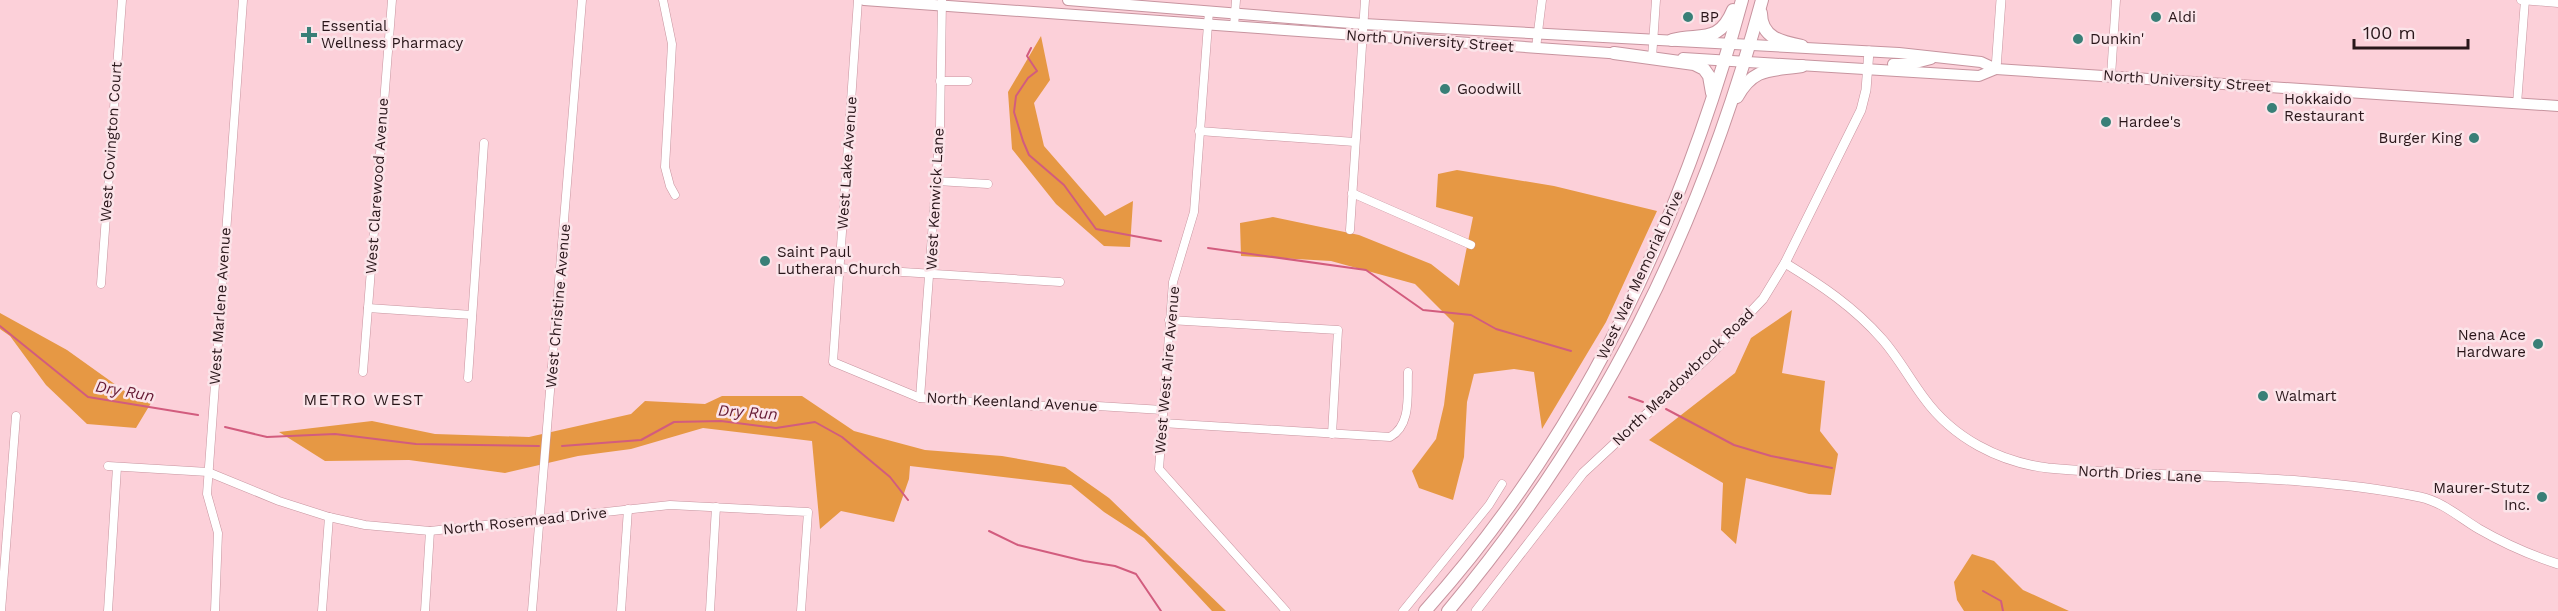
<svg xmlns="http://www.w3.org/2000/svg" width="2558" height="611" viewBox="0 0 2558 611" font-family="'Work Sans',sans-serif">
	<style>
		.green { fill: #e69844 }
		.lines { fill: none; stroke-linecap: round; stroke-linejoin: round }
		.stream { stroke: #d25c7e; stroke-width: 2 }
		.minor-casing { stroke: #c7949f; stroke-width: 9 }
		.tertiary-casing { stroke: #c7949f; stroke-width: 10 }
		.secondary-casing { stroke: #c7949f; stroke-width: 12 }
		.trunk-casing { stroke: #c7949f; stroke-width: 14 }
		.minor { stroke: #fff; stroke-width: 8 }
		.tertiary { stroke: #fff; stroke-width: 9 }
		.secondary { stroke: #fff; stroke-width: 10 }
		.trunk { stroke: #fff; stroke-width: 12 }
		.poi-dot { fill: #397f77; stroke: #fbe4e9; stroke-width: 2 }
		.labels { text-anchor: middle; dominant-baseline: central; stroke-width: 5; stroke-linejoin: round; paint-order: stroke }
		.poi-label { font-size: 15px; fill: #29161a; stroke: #fbe4e9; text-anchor: start }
		.street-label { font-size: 15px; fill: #29161a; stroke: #fbe4e9 }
		.water-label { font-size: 16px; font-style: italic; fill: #651a33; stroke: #fbe4e9 }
		.neighbourhood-label { font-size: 16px; letter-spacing: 1.5px; fill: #29161a; stroke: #fbe4e9 }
	</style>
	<rect width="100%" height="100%" fill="#fcd0d9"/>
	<g class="green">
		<polygon points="1041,36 1050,80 1034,103 1044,146 1105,216 1133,201 1130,247 1104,246 1056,204 1012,149 1008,92"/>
		<polygon points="1457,170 1554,186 1657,211 1606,322 1542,429 1534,372 1514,369 1474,374 1467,402 1464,457 1453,500 1419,488 1412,471 1436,439 1444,405 1454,323 1415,284 1331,261 1241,256 1240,223 1273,217 1359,235 1431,264 1459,286 1473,217 1436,207 1438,174"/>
		<polygon points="1792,310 1782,373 1825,381 1820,431 1838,454 1831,495 1809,494 1746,478 1736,544 1721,530 1723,483 1649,440 1735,373 1751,338"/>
		<polygon points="0,313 67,350 130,395 154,398 136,428 87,424 46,385 10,336 0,329"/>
		<polygon points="722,396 802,396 854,431 925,450 1002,456 1065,467 1109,498 1226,611 1212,611 1144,538 1104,512 1071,485 910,466 909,479 894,522 841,511 820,529 812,441 703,428 631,449 578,456 505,473 409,460 325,461 279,432 372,421 435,434 529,437 631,414 645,401 705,404"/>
		<polygon points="1972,554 1994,561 2023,590 2069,611 1964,611 1957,600 1954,582"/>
	</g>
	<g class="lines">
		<g class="stream">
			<polyline points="1031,48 1027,56 1037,71 1028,78 1016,96 1014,112 1023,141 1029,155 1064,185 1096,229 1161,241"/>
			<polyline points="1208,248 1366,270 1423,310 1471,315 1496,329 1571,351"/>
			<polyline points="0,326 88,397 198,415"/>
			<polyline points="1629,397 1643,402"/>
			<polyline points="1666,409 1734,445 1771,456 1832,468"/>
			<polyline points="225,427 267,437 335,434 416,444 539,446"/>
			<polyline points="562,446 641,440 674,422 721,421 776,428 815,422 842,437 890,477 908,500"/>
			<polyline points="989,531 1018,545 1084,561 1115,566 1136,574 1161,611"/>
			<polyline points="1983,591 2001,601 2003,611"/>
		</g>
		<defs>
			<g id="minor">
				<polyline points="663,0 672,44 665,167 670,186 675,195"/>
				<polyline points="858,0 833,362 920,398 1033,406 1081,405 1163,410"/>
				<polyline points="2521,0 2558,3"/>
				<polyline points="1209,11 1194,212 1173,282 1159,469 1286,611"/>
				<polyline points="1234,27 1236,0"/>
				<polyline points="1536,48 1542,0"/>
				<polyline points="1652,58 1656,0"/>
				<polyline points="2111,76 2116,0"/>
				<polyline points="940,81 968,81"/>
				<polyline points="2517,104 2525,0"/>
				<polyline points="1199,131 1355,142"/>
				<polyline points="937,181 988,184"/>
				<polyline points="1352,193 1471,245"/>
				<polyline points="1350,230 1365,0"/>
				<polyline points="839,268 1060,282"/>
				<polyline points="101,284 122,0"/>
				<polyline points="368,308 472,315"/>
				<polyline points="1169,320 1338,330 1332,434"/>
				<polyline points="363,372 392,0"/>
				<polyline points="468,378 484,143"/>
				<polyline points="920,398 940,127 942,0"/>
				<path d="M1162 423 1390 437C1412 425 1407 394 1408 372"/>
				<polyline points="108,466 208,472 279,501 329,517 365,525 430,531 670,505 808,512 801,611"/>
				<polyline points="1,611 16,416"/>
				<polyline points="108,611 117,467"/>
				<polyline points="215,611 218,533 207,494 243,0"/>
				<polyline points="322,611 329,517"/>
				<polyline points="425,611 430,531"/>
				<polyline points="532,611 582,0"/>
				<polyline points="621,611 628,509"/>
				<polyline points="710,611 716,507"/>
				<polyline points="1403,611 1489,505 1502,484"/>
			</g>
			<g id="tertiary">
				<polyline points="1996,69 2001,0"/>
				<path d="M1785 263C1821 285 1854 307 1882 339 1898 357 1909 378 1924 398 1953 438 1999 462 2048 468 2170 479 2299 472 2420 497 2443 502 2459 517 2479 529 2505 544 2530 555 2558 564"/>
				<polyline points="1476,611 1583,473 1709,356 1763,299 1785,263 1861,110 1866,90 1869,51"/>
			</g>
			<g id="secondary">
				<polyline points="864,0 1623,54"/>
				<polyline points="1068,0 1363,24 1899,53 1981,62 1996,69 2558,106"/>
				<polyline points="1683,58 1979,76 1996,69"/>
				<polyline points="1893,64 1912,64 1931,59"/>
			</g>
			<g id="trunk">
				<path d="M1761 13C1761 38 1782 42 1802 46"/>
				<path d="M1672 40C1701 33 1719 44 1733 10"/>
				<polyline points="1614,53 1694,64 1704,69 1709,76 1712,93"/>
				<path d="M1737 97C1754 66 1772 71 1802 66"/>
				<path d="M1425 611C1581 437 1681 224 1742 0"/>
				<path d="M1448 611C1601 429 1700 229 1762 0"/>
			</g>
		</defs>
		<use href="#minor" class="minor-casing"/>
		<use href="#tertiary" class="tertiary-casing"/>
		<use href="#secondary" class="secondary-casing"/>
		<use href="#trunk" class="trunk-casing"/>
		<use href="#minor" class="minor"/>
		<use href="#tertiary" class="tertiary"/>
		<use href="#secondary" class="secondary"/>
		<use href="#trunk" class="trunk"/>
	</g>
	<g class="poi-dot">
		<circle cx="1688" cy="17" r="6"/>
		<circle cx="2156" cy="17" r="6"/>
		<path d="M306 26h6v6h6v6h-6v6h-6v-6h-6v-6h6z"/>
		<circle cx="2078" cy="39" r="6"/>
		<circle cx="1445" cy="89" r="6"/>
		<circle cx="2272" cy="108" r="6"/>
		<circle cx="2106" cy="122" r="6"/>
		<circle cx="2474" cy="138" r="6"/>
		<circle cx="765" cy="261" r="6"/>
		<circle cx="2538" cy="344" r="6"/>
		<circle cx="2263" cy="396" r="6"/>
		<circle cx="2542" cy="497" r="6"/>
	</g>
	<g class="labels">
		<g class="poi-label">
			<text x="1700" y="17">BP</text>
			<text x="2168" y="17">Aldi</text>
			<text x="321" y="26">Essential<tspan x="321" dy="17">Wellness Pharmacy</tspan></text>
			<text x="2090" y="39">Dunkin'</text>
			<text x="1457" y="89">Goodwill</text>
			<text x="2284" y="99">Hokkaido<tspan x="2284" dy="17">Restaurant</tspan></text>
			<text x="2118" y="122">Hardee's</text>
			<text x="2462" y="138" text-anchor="end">Burger King</text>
			<text x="777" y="252">Saint Paul<tspan x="777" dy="17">Lutheran Church</tspan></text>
			<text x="2526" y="335" text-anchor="end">Nena Ace<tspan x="2526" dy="17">Hardware</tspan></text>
			<text x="2275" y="396">Walmart</text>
			<text x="2530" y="488" text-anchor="end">Maurer-Stutz<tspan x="2530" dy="17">Inc.</tspan></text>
		</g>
		<g class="street-label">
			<text transform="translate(1430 41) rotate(4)">North University Street</text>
			<text transform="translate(2187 81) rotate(4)">North University Street</text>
			<text transform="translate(111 142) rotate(-86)">West Covington Court</text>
			<text transform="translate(847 163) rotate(-86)">West Lake Avenue</text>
			<text transform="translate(377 186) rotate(-86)">West Clarewood Avenue</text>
			<text transform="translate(935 199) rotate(-87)">West Kenwick Lane</text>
			<text transform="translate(1640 275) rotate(-65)">West War Memorial Drive</text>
			<text transform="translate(220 306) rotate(-86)">West Marlene Avenue</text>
			<text transform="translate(558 306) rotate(-85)">West Christine Avenue</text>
			<text transform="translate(1167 370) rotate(-85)">West West Aire Avenue</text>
			<text transform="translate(1683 377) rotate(-44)">North Meadowbrook Road</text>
			<text transform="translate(1012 402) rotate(3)">North Keenland Avenue</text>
			<text transform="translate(2140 474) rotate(3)">North Dries Lane</text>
			<text transform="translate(525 521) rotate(-6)">North Rosemead Drive</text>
		</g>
		<g class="water-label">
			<text transform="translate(125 391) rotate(10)">Dry Run</text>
			<text transform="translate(748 412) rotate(4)">Dry Run</text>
		</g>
		<g class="neighbourhood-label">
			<text x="364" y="399">METRO WEST</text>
		</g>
	</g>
	<path d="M2354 39v9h114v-9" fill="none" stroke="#29161a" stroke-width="3"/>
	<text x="2363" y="39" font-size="18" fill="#29161a" stroke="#fbe4e9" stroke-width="4.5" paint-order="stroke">100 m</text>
</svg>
